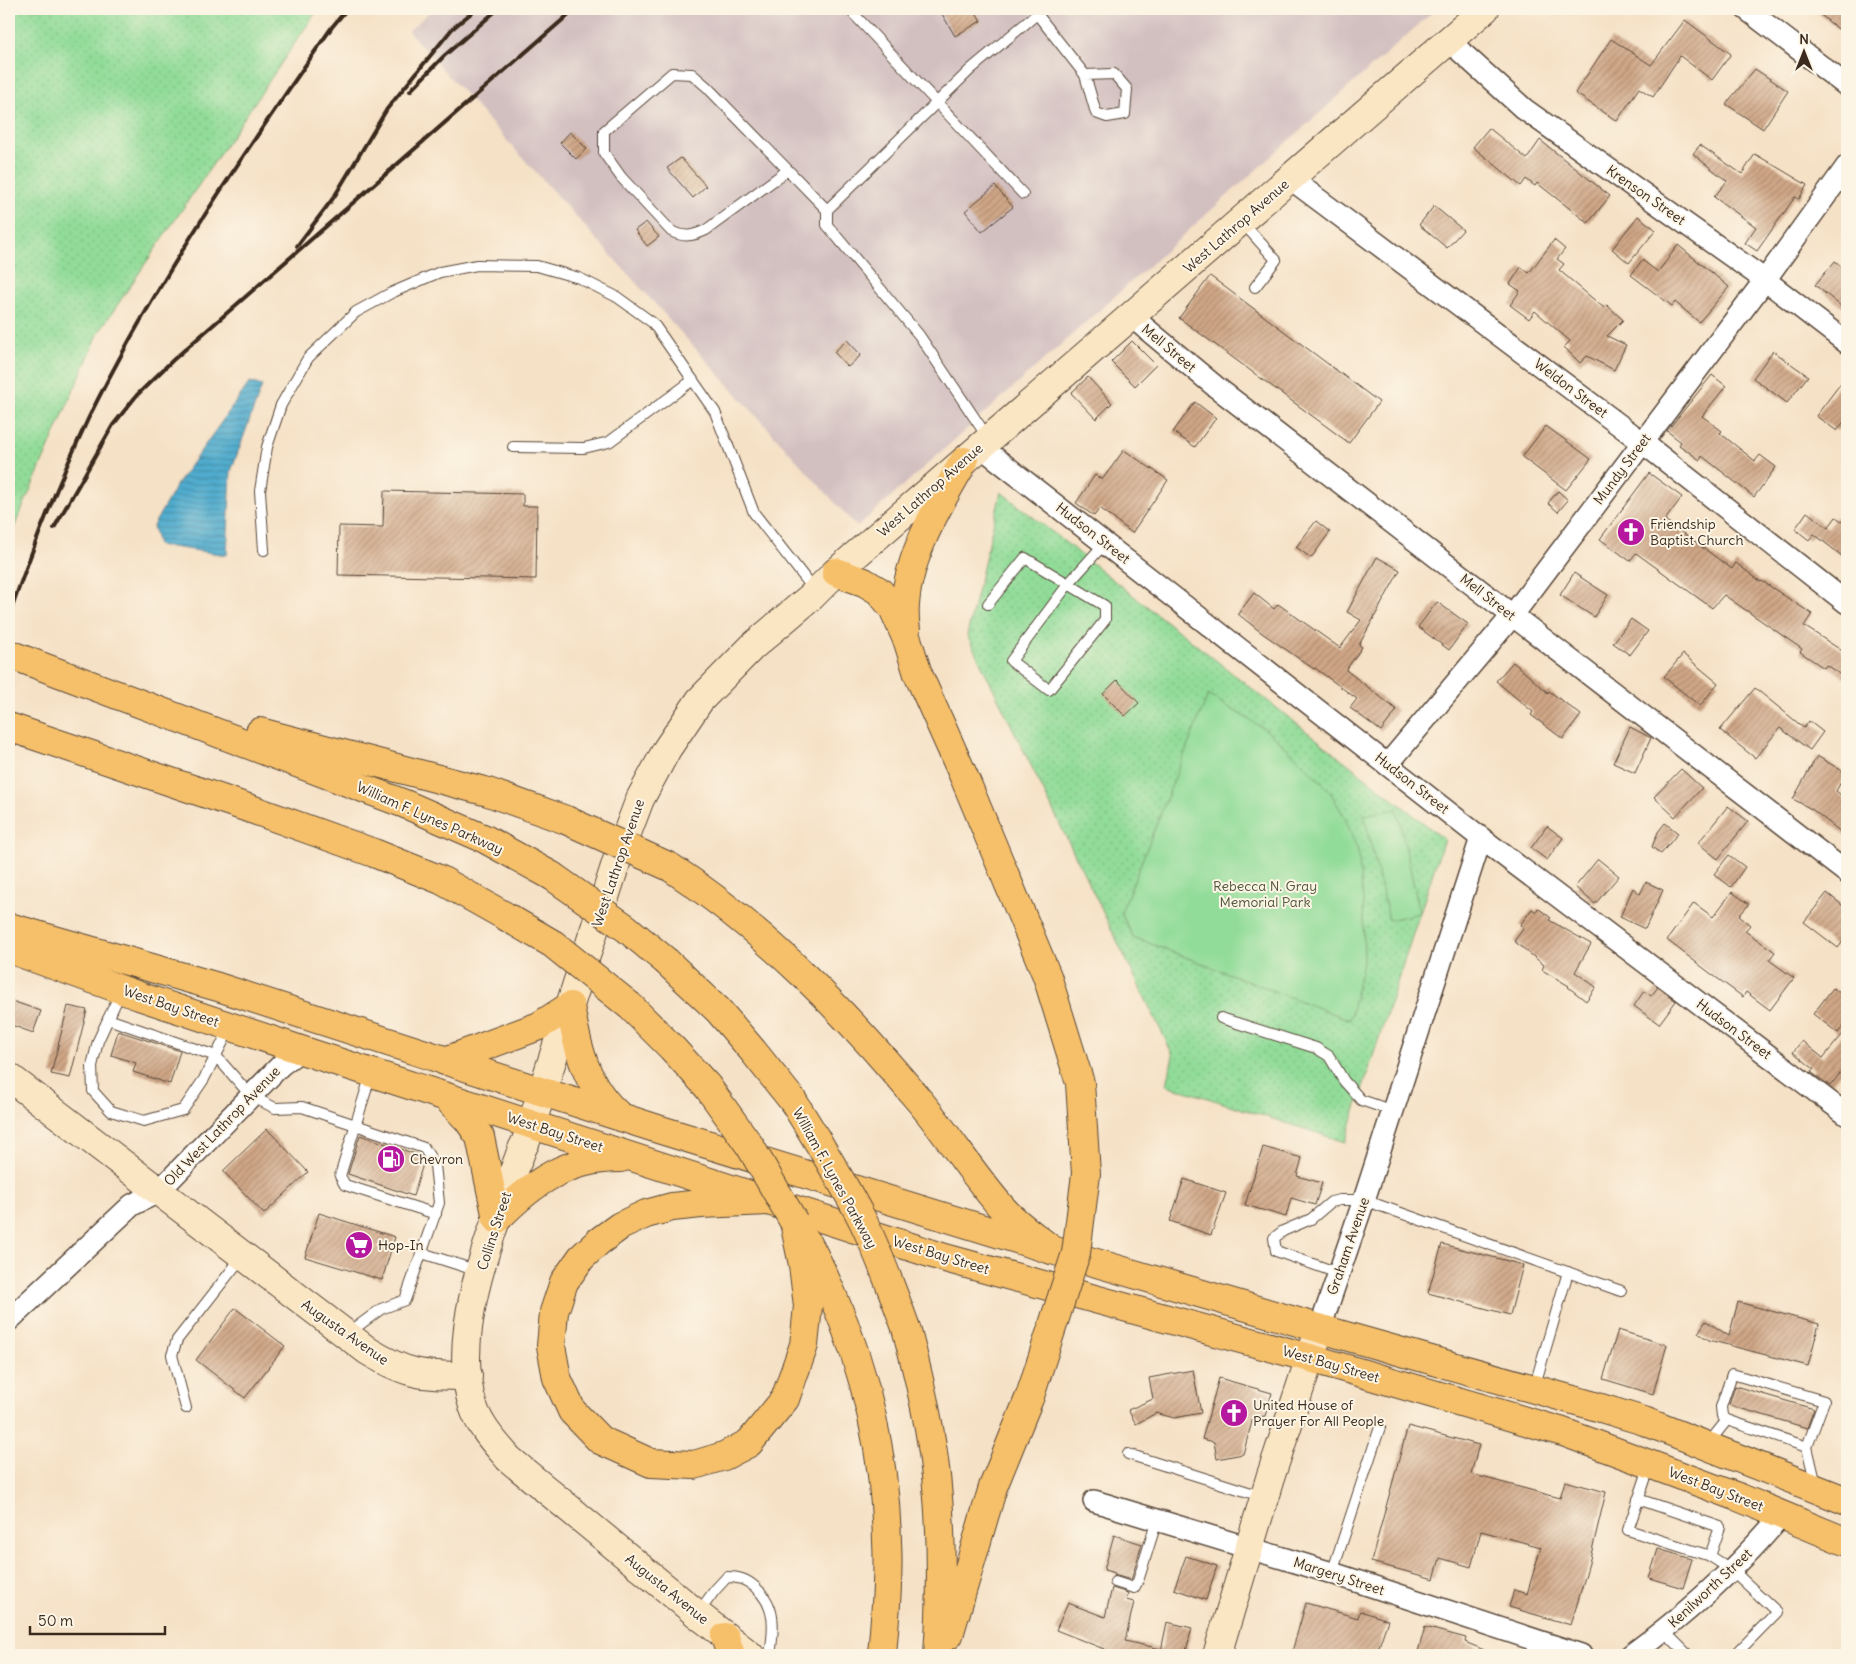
<svg xmlns="http://www.w3.org/2000/svg" width="1856" height="1664" viewBox="0 0 1856 1664" font-family="Delius,sans-serif">
	<style>
		.industrial { fill: #d2bfc0 }
		.grass { fill: url(#grass-dots); stroke: #66835b }
		.garden { fill: #91dc98; stroke: #66835b }
		.water { fill: url(#water-rules); stroke: #466b76 }
		.building { fill: url(#building-hatch) }
		.lines { fill: none; stroke-linecap: round; stroke-linejoin: round }
		.lane-casing { stroke: #574537; stroke-width: 12 }
		.street-casing { stroke: #574537; stroke-width: 24 }
		.secondary-casing { stroke: #574537; stroke-width: 30 }
		.primary-casing { stroke: #574537; stroke-width: 30 }
		.highway-casing { stroke: #574537; stroke-width: 30 }
		.lane { stroke: #fff; stroke-width: 10 }
		.street { stroke: #fff; stroke-width: 21 }
		.secondary { stroke: #fbe6c4; stroke-width: 28 }
		.primary { stroke: #f6c06b; stroke-width: 28 }
		.highway { stroke: #f6c06b; stroke-width: 28 }
		.rail { stroke: #3b2a1e; stroke-width: 4 }
		.highway-bridge-casing { stroke: #574537; stroke-width: 30; stroke-linecap: butt }
		.highway-bridge { stroke: #f6c06b; stroke-width: 28 }
		.labels { text-anchor: middle; dominant-baseline: central; stroke-width: 4; stroke-linejoin: round; paint-order: stroke }
		.street-label { font-size: 14px; fill: #3b2a1e; stroke: #fcf5e5 }
		.poi-label { font-size: 14px; fill: #3b2a1e; stroke: #fcf5e5; text-anchor: start }
		.park-label { font-size: 14px; fill: #50563c; stroke: #fcf5e5 }
	</style>
	<defs>
		<pattern id="grass-dots" width="8" height="8" patternUnits="userSpaceOnUse" patternTransform="scale(1.25)"><rect width="8" height="8" fill="#91dc98"/><path d="M2 2h.1M6 6h.1" fill="none" stroke="#7ebd83" stroke-width="1.8" stroke-linecap="round"/></pattern>
		<pattern id="water-rules" width="6" height="5" patternUnits="userSpaceOnUse" patternTransform="scale(1.25)"><rect width="6" height="5" fill="#50acce"/><path d="M0 2.5h6" fill="none" stroke="#448ca7"/></pattern>
		<pattern id="building-hatch" width="6" height="6" patternUnits="userSpaceOnUse" patternTransform="scale(1.25)"><rect width="6" height="6" fill="#d0a787"/><path d="M-1 1l2-2M0 6l6-6M5 7l2-2" fill="none" stroke="#aa886e"/></pattern>
	</defs>
	<rect width="100%" height="100%" fill="#fcf5e5"/>
	<filter id="ink" filterUnits="userSpaceOnUse"><feTurbulence type="fractalNoise" baseFrequency=".02" numOctaves="2"/><feDisplacementMap in="SourceGraphic" scale="10" xChannelSelector="R" yChannelSelector="G"/><feConvolveMatrix kernelMatrix="1 2 1 2 8 2 1 2 1" color-interpolation-filters="sRGB"/></filter>
	<filter id="wash" filterUnits="userSpaceOnUse"><feTurbulence type="fractalNoise" baseFrequency=".0096" numOctaves="4" result="noise"/><feDisplacementMap in="SourceGraphic" scale="20" xChannelSelector="R" yChannelSelector="G"/><feGaussianBlur stdDeviation="1.12" result="paint"/><feColorMatrix in="noise" values="0 0 0 0 0 0 0 0 0 0 0 0 0 0 0 0 0 1.4 0 .05"/><feComposite in="paint" operator="in"/></filter>
	<g filter="url(#wash)">
		<rect width="100%" height="100%" fill="#f5e1c6"/>
		<polygon class="industrial" points="433,9 1436,9 857,527 408,31"/>
		<g class="grass">
			<polygon points="9,9 318,9 99,332 9,539"/>
			<polygon points="1001,492 1444,839 1345,1142 1167,1085 1173,1055 967,635"/>
		</g>
		<g class="garden">
			<polygon points="1208,695 1265,729 1295,756 1329,790 1345,818 1358,851 1363,900 1364,958 1350,1020 1133,937 1121,913"/>
			<polygon points="1397,809 1420,913 1389,920 1364,815"/>
		</g>
		<polygon class="water" points="250,382 262,386 231,471 227,555 158,545 153,526 177,484"/>
		<g id="blocks">
			<g class="building">
				<polygon points="939,9 974,9 981,21 955,36"/>
				<polygon points="1813,9 1847,9 1847,36"/>
				<polygon points="1685,20 1731,54 1712,80 1680,56 1653,97 1639,88 1617,121 1575,93 1611,39 1651,65"/>
				<polygon points="1755,69 1788,91 1763,129 1726,104"/>
				<polygon points="1489,128 1527,159 1540,140 1610,196 1588,223 1537,183 1535,186 1526,179 1521,186 1473,147"/>
				<polygon points="570,132 587,149 576,159 560,143"/>
				<polygon points="1700,145 1742,174 1755,154 1807,185 1799,199 1795,197 1757,251 1745,243 1756,227 1714,197 1727,181 1693,154"/>
				<polygon points="681,158 706,186 693,198 667,168"/>
				<polygon points="995,186 1013,207 982,232 965,211"/>
				<polygon points="1434,206 1463,230 1447,248 1419,225"/>
				<polygon points="1638,216 1656,230 1629,263 1612,249"/>
				<polygon points="646,222 659,237 647,246 635,230"/>
				<polygon points="1554,240 1565,249 1557,259 1564,264 1559,270 1604,308 1607,305 1623,320 1607,336 1626,345 1614,370 1587,356 1580,363 1564,347 1570,341 1535,311 1529,319 1510,305 1520,291 1510,284 1521,267 1529,273"/>
				<polygon points="1678,245 1729,287 1699,322 1675,302 1672,306 1631,275 1642,260 1658,272"/>
				<polygon points="1835,261 1847,271 1847,311 1815,285"/>
				<polygon points="1210,276 1379,402 1349,443 1179,318"/>
				<polygon points="847,340 861,355 848,367 834,352"/>
				<polygon points="1132,341 1156,365 1135,386 1111,362"/>
				<polygon points="1773,351 1808,376 1787,403 1753,378"/>
				<polygon points="1712,375 1726,386 1702,416 1722,431 1720,433 1755,461 1760,455 1776,467 1754,497 1702,456 1700,460 1679,445 1681,442 1667,431"/>
				<polygon points="1847,375 1847,417 1837,431 1816,416"/>
				<polygon points="1088,377 1112,403 1096,419 1071,393"/>
				<polygon points="1195,402 1216,418 1195,447 1173,432"/>
				<polygon points="1546,426 1591,459 1566,490 1522,457"/>
				<polygon points="1124,450 1168,480 1132,533 1100,508 1094,516 1076,503 1095,475 1102,480"/>
				<polygon points="1649,473 1682,497 1665,520 1732,569 1736,563 1761,582 1762,581 1812,614 1804,626 1847,654 1847,679 1826,665 1824,668 1800,652 1802,649 1724,595 1712,608 1636,553 1630,561 1600,539"/>
				<polygon points="384,491 523,494 523,506 537,506 536,579 338,575 339,526 383,527"/>
				<polygon points="1558,491 1568,500 1558,512 1548,503"/>
				<polygon points="1807,512 1828,528 1836,517 1847,525 1847,560 1814,534 1809,540 1795,529"/>
				<polygon points="1316,521 1330,532 1311,558 1296,547"/>
				<polygon points="1377,557 1400,570 1359,645 1362,647 1346,670 1397,710 1381,731 1350,708 1357,699 1315,668 1314,669 1262,633 1238,614 1254,593 1274,609 1278,604 1340,648 1361,620 1347,612"/>
				<polygon points="1574,573 1608,595 1594,617 1560,595"/>
				<polygon points="1437,602 1468,624 1449,650 1418,627"/>
				<polygon points="1631,619 1648,631 1630,655 1613,643"/>
				<polygon points="1683,654 1718,683 1700,706 1664,677"/>
				<polygon points="1513,662 1548,693 1549,691 1581,715 1563,739 1531,715 1533,712 1496,681"/>
				<polygon points="1117,680 1139,703 1125,716 1103,694"/>
				<polygon points="1755,688 1804,728 1809,721 1823,732 1810,750 1780,728 1755,758 1720,730"/>
				<polygon points="1630,727 1651,738 1635,773 1613,763"/>
				<polygon points="1817,756 1846,773 1836,791 1847,800 1847,837 1813,810 1793,799"/>
				<polygon points="1681,769 1702,788 1675,817 1654,797"/>
				<polygon points="1728,806 1748,821 1718,859 1698,843"/>
				<polygon points="1665,823 1678,833 1661,854 1652,847 1658,832"/>
				<polygon points="1547,826 1563,838 1547,860 1531,848"/>
				<polygon points="1729,855 1745,867 1731,887 1714,874"/>
				<polygon points="1598,859 1619,876 1595,904 1575,887"/>
				<polygon points="1646,882 1663,890 1645,929 1620,917 1633,888 1640,894"/>
				<polygon points="1732,892 1749,904 1739,916 1750,925 1745,931 1775,952 1769,960 1794,978 1770,1010 1746,992 1743,997 1710,973 1667,940 1694,903 1713,917"/>
				<polygon points="1827,893 1847,909 1847,936 1838,948 1804,922"/>
				<polygon points="1538,908 1551,918 1549,920 1591,944 1575,972 1596,987 1586,1001 1568,987 1569,986 1542,970 1544,965 1514,941 1524,928 1520,925 1532,909 1536,912"/>
				<polygon points="1658,987 1676,1001 1659,1024 1634,1006 1644,991 1651,996"/>
				<polygon points="1833,988 1847,998 1847,1020 1838,1033 1813,1014"/>
				<polygon points="9,1000 41,1011 33,1033 9,1024"/>
				<polygon points="68,1006 87,1010 70,1078 51,1074"/>
				<polygon points="1847,1029 1847,1065 1830,1086 1811,1072 1814,1069 1793,1052 1802,1041 1823,1058"/>
				<polygon points="118,1031 180,1051 170,1084 133,1072 136,1063 111,1055"/>
				<polygon points="267,1129 308,1172 264,1214 223,1171"/>
				<polygon points="360,1135 421,1156 424,1161 413,1196 348,1174"/>
				<polygon points="1263,1147 1302,1158 1297,1176 1322,1183 1315,1205 1291,1198 1286,1217 1245,1205"/>
				<polygon points="1184,1179 1226,1193 1211,1235 1170,1221"/>
				<polygon points="319,1213 395,1237 382,1280 305,1257"/>
				<polygon points="1442,1244 1523,1265 1510,1315 1428,1293"/>
				<polygon points="1738,1302 1819,1324 1808,1366 1709,1340 1698,1333 1706,1321 1729,1336"/>
				<polygon points="235,1308 285,1346 245,1398 196,1360"/>
				<polygon points="1618,1330 1667,1345 1653,1394 1603,1379"/>
				<polygon points="1193,1370 1201,1413 1174,1418 1156,1413 1136,1424 1128,1410 1153,1399 1149,1378"/>
				<polygon points="1219,1378 1272,1393 1265,1416 1253,1418 1243,1454 1217,1459 1214,1442 1202,1439"/>
				<polygon points="1735,1386 1814,1409 1807,1428 1729,1405"/>
				<polygon points="1408,1426 1479,1445 1471,1474 1560,1498 1565,1481 1606,1492 1589,1563 1571,1625 1509,1607 1514,1590 1527,1594 1541,1547 1481,1531 1471,1567 1440,1558 1434,1579 1371,1562"/>
				<polygon points="1114,1535 1142,1544 1131,1580 1114,1575 1115,1573 1104,1570"/>
				<polygon points="1658,1549 1692,1559 1683,1588 1649,1578"/>
				<polygon points="1186,1556 1217,1566 1206,1600 1174,1589"/>
				<polygon points="1112,1588 1128,1593 1126,1600 1134,1602 1125,1641 1161,1649 1161,1651 1167,1622 1192,1628 1185,1655 1102,1655 1104,1649 1056,1630 1068,1603 1105,1617"/>
				<polygon points="1306,1603 1358,1618 1360,1611 1388,1620 1376,1655 1291,1655"/>
				<polygon points="1425,1627 1466,1638 1465,1642 1496,1655 1417,1655"/>
			</g>
		</g>
	</g>
	<g filter="url(#ink)">
		<use href="#blocks" fill-opacity="0" stroke="#574537" stroke-width="1"/>
		<g class="lines">
			<defs>
				<g id="lane">
					<polyline points="849,9 1023,194"/>
					<polyline points="1037,14 1085,75 1096,113 1107,117 1125,114 1127,89 1114,74 1085,75"/>
					<path d="M788 170 706 230C693 236 684 238 671 231L621 177 604 153V131L672 73 692 74 707 87 827 210"/>
					<polyline points="1242,222 1276,260 1255,287"/>
					<polyline points="988,438 919,335 827,225 827,210 971,69 1043,9"/>
					<polyline points="513,447 584,448 609,442 693,380"/>
					<polyline points="264,550 260,491 267,447 281,405 308,358 356,312 391,293 440,272 477,265 537,266 579,278 617,297 653,323 715,412 754,513 815,591"/>
					<polyline points="988,604 1025,558 1105,606 1105,620 1049,690 1011,661 1069,583 1105,543"/>
					<polyline points="121,991 98,1041 92,1066 93,1091 111,1111 144,1121 183,1110 204,1079 230,1028"/>
					<polyline points="1221,1018 1316,1048 1329,1056 1344,1081 1361,1100 1393,1111"/>
					<polyline points="108,1019 216,1056 251,1096 275,1108 302,1107 424,1148 435,1165 439,1203 405,1300 381,1309 347,1334"/>
					<polyline points="371,1074 340,1176 345,1185 436,1214"/>
					<polyline points="422,1253 478,1271"/>
					<polyline points="1338,1273 1276,1251 1274,1238 1283,1231 1311,1219 1331,1202 1340,1200 1364,1200 1621,1291"/>
					<polygon points="1732,1374 1824,1401 1807,1447 1727,1420 1722,1416 1721,1407"/>
					<polyline points="1534,1388 1568,1272"/>
					<polyline points="186,1408 172,1355 177,1340 242,1257"/>
					<polyline points="1707,1445 1727,1420"/>
					<polyline points="1807,1447 1816,1485"/>
					<polyline points="1128,1454 1264,1497"/>
					<polyline points="1638,1499 1720,1527 1710,1556 1628,1530 1650,1465"/>
					<polyline points="1710,1556 1732,1570 1777,1612 1735,1655"/>
					<polyline points="1332,1573 1380,1427"/>
					<polyline points="1115,1582 1134,1588 1138,1581 1157,1520"/>
					<path d="M698 1613 715 1590 727 1577C738 1577 746 1579 755 1587 777 1606 774 1629 770 1655"/>
					<polyline points="1664,1631 1688,1655"/>
				</g>
				<g id="street">
					<polyline points="1746,9 1847,86"/>
					<polyline points="1449,41 1524,109 1765,280 1847,343"/>
					<polyline points="1291,179 1642,442 1847,603"/>
					<polyline points="1132,317 1216,387 1847,873"/>
					<polyline points="980,446 1481,838 1847,1115"/>
					<polyline points="1388,764 1512,616 1765,280 1847,166"/>
					<polyline points="9,1320 132,1205 158,1192 281,1065 301,1050"/>
					<polyline points="1320,1328 1364,1200 1481,838"/>
					<polyline points="1094,1501 1332,1573 1581,1655"/>
					<path d="M1631 1655C1687 1614 1738 1567 1782 1515"/>
				</g>
				<g id="secondary">
					<path d="M9 1077 368 1351C407 1375 423 1376 468 1376"/>
					<path d="M750 1655 697 1614 509 1459C495 1443 480 1427 473 1406 448 1330 496 1221 522 1149L526 1141 618 857 640 799 667 749 700 700 753 646 812 596 836 572 1485 9"/>
					<polyline points="1217,1655 1270,1478 1320,1328"/>
				</g>
				<g id="primary">
					<polyline points="9,927 218,987 661,1130 1052,1250 1356,1339 1591,1405 1644,1421 1847,1501"/>
					<polyline points="9,949 139,996 301,1050 945,1258 1310,1358 1563,1432 1738,1497 1847,1542"/>
					<path d="M445 1061 539 1026 570 1006C577 1047 586 1089 621 1117"/>
					<polyline points="446,1097 468,1120 480,1137 497,1219"/>
					<path d="M497 1219C533 1182 567 1158 621 1158"/>
				</g>
				<g id="highway">
					<polyline points="836,572 864,582 879,591 893,608 908,642 918,674 965,779 1047,976 1080,1083 1086,1174"/>
					<path d="M906 630C897 574 936 508 964 461"/>
					<polyline points="9,654 405,804 485,839 552,876"/>
					<polyline points="9,727 251,809 374,853 441,880 505,916"/>
					<polyline points="260,732 488,792 566,820"/>
					<path d="M670 867C766 930 848 1015 922 1104 950 1138 974 1176 1003 1209 1016 1224 1036 1237 1052 1250"/>
					<polyline points="667,962 718,1010 753,1051 793,1101"/>
					<polyline points="630,1006 672,1048 707,1086"/>
					<polyline points="769,1201 701,1204 672,1207 646,1214 620,1226 598,1242 581,1258 564,1282 554,1312 551,1346 557,1378 572,1411 600,1440 651,1463 694,1465 724,1456 749,1443 785,1399 804,1345 808,1306 803,1265 794,1222"/>
					<path d="M807 1242C817 1259 824 1276 832 1294 866 1371 885 1457 887 1541 889 1579 885 1617 882 1655"/>
					<path d="M906 1328C915 1361 923 1395 929 1428 943 1503 943 1580 938 1655"/>
					<polyline points="949,1635 993,1487 1030,1396"/>
					<polyline points="725,1637 731,1655"/>
				</g>
			</defs>
			<use href="#lane" class="lane-casing"/>
			<use href="#street" class="street-casing"/>
			<use href="#secondary" class="secondary-casing"/>
			<use href="#primary" class="primary-casing"/>
			<use href="#highway" class="highway-casing"/>
			<use href="#lane" class="lane"/>
			<use href="#street" class="street"/>
			<use href="#secondary" class="secondary"/>
			<use href="#primary" class="primary"/>
			<use href="#highway" class="highway"/>
			<g class="rail">
				<polyline points="410,91 444,56 498,9"/>
				<polyline points="297,246 334,197 387,109 452,29 476,9"/>
				<polyline points="54,528 113,425 137,395 173,360 575,9"/>
				<path d="M9 616C32 549 58 483 88 419 156 281 244 153 332 27L347 9"/>
			</g>
			<defs>
				<g id="highway-bridge">
					<polyline points="566,820 670,867"/>
					<polyline points="552,876 626,928 667,962"/>
					<polyline points="505,916 553,944 630,1006"/>
					<polyline points="707,1086 750,1146 794,1222"/>
					<path d="M793 1101C817 1140 842 1180 863 1221 880 1256 893 1292 906 1328"/>
					<polyline points="1030,1396 1076,1253 1086,1174"/>
				</g>
			</defs>
			<use href="#highway-bridge" class="highway-bridge-casing"/>
			<use href="#highway-bridge" class="highway-bridge"/>
		</g>
	</g>
	<defs>
		<symbol id="church-disc" viewBox="-11 -11 22 22"><circle r="9.5" fill="#b5179e" stroke="#fcf5e5"/><path d="M-1.2-6h2.4v3.5h3.3v2.4h-3.3V6h-2.4V-.1h-3.3v-2.4h3.3Z" fill="#fff"/></symbol>
		<symbol id="fuel-disc" viewBox="-11 -11 22 22"><circle r="9.5" fill="#b5179e" stroke="#fcf5e5"/><path d="M-5.5-6h7V0h2V4h1.3V-2.5L3-4.5l.8-.8L6-3V5H2.5V1h-1V6h-7ZM-4.2-4.7v3.2H.2V-4.7Z" fill="#fff"/></symbol>
		<symbol id="supermarket-disc" viewBox="-11 -11 22 22"><circle r="9.5" fill="#b5179e" stroke="#fcf5e5"/><path d="M-6-5.5h2.5l.6 2H6L4.5 2H-2.5L-4.4-4H-6ZM-1.5 3.2a1.3 1.3 0 1 0 .1 0ZM3 3.2a1.3 1.3 0 1 0 .1 0Z" fill="#fff"/></symbol>
	</defs>
	<g fill-rule="evenodd">
		<use href="#church-disc" x="1615" y="516" width="32" height="32"/>
		<use href="#fuel-disc" x="375" y="1143" width="32" height="32"/>
		<use href="#supermarket-disc" x="343" y="1229" width="32" height="32"/>
		<use href="#church-disc" x="1218" y="1397" width="32" height="32"/>
	</g>
	<g class="labels">
		<g class="street-label">
			<text transform="translate(1646 195) rotate(35)">Krenson Street</text>
			<text transform="translate(1236 226) rotate(-41)">West Lathrop Avenue</text>
			<text transform="translate(1169 348) rotate(40)">Mell Street</text>
			<text transform="translate(1571 388) rotate(37)">Weldon Street</text>
			<text transform="translate(1622 469) rotate(-53)">Mundy Street</text>
			<text transform="translate(930 490) rotate(-41)">West Lathrop Avenue</text>
			<text transform="translate(1093 533) rotate(38)">Hudson Street</text>
			<text transform="translate(1488 597) rotate(38)">Mell Street</text>
			<text transform="translate(1412 783) rotate(38)">Hudson Street</text>
			<text transform="translate(430 818) rotate(24)">William F. Lynes Parkway</text>
			<text transform="translate(618 863) rotate(-71)">West Lathrop Avenue</text>
			<text transform="translate(171 1006) rotate(19)">West Bay Street</text>
			<text transform="translate(1734 1029) rotate(37)">Hudson Street</text>
			<text transform="translate(222 1126) rotate(-46)">Old West Lathrop Avenue</text>
			<text transform="translate(555 1132) rotate(18)">West Bay Street</text>
			<text transform="translate(835 1178) rotate(61)">William F. Lynes Parkway</text>
			<text transform="translate(494 1231) rotate(-72)">Collins Street</text>
			<text transform="translate(1348 1246) rotate(-71)">Graham Avenue</text>
			<text transform="translate(941 1255) rotate(17)">West Bay Street</text>
			<text transform="translate(345 1332) rotate(35)">Augusta Avenue</text>
			<text transform="translate(1331 1364) rotate(16)">West Bay Street</text>
			<text transform="translate(1716 1489) rotate(21)">West Bay Street</text>
			<text transform="translate(1339 1576) rotate(18)">Margery Street</text>
			<text transform="translate(1710 1588) rotate(-43)">Kenilworth Street</text>
			<text transform="translate(667 1589) rotate(39)">Augusta Avenue</text>
		</g>
		<g class="poi-label">
			<text x="1650" y="524">Friendship<tspan x="1650" dy="16">Baptist Church</tspan></text>
			<text x="410" y="1159">Chevron</text>
			<text x="378" y="1245">Hop-In</text>
			<text x="1253" y="1405">United House of<tspan x="1253" dy="16">Prayer For All People</tspan></text>
		</g>
		<g class="park-label">
			<text x="1265" y="886">Rebecca N. Gray<tspan x="1265" dy="16">Memorial Park</tspan></text>
		</g>
	</g>
	<rect width="1856" height="1664" fill="none" stroke="#fcf5e5" stroke-width="30"/>
	<g transform="translate(1804 52)" stroke="#fcf5e5" stroke-width="4" paint-order="stroke">
	<path d="M0-4L9 19L0 12L-9 19Z" fill="#3b2a1e"/>
	<text y="-8" font-size="14" font-weight="bold" text-anchor="middle" fill="#3b2a1e">N</text>
	</g>
	<path d="M30 1626v8h135v-8" fill="none" stroke="#3b2a1e" stroke-width="2.5"/>
	<text x="38" y="1626" font-size="15" fill="#3b2a1e" stroke="#fcf5e5" stroke-width="4" paint-order="stroke">50 m</text>
</svg>
